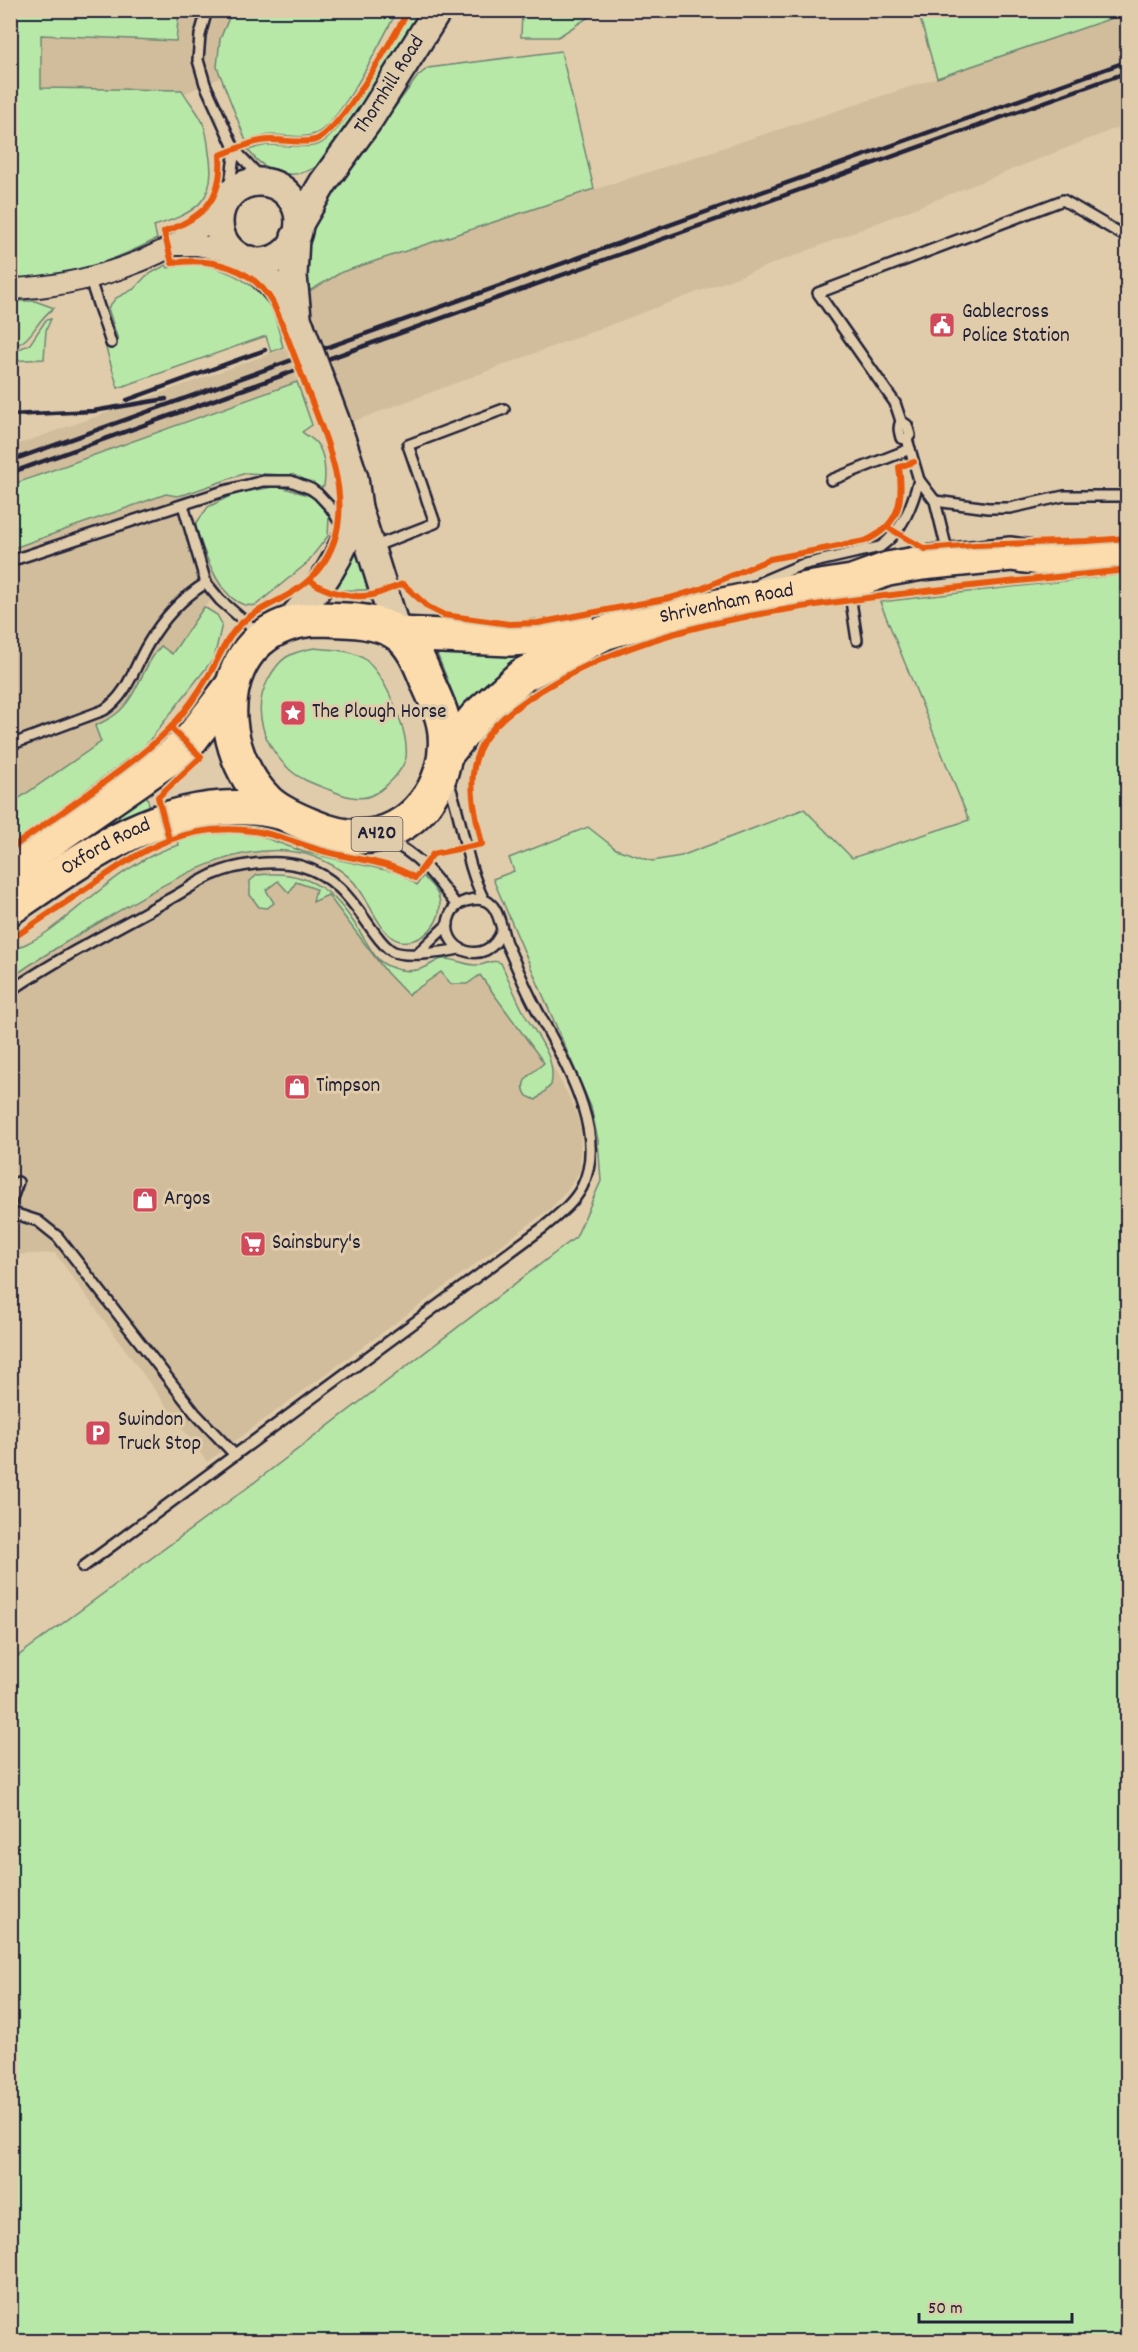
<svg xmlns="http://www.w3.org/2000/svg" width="1138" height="2352" viewBox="0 0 1138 2352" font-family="Dekko,sans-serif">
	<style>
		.built { fill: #d1bd9b }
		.green { fill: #b8e8a8; stroke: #6d8572; stroke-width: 1.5 }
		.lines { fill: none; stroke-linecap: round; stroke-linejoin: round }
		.lane-casing { stroke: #22223b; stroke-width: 14 }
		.street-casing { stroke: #22223b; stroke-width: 24 }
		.secondary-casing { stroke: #22223b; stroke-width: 32 }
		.highway-casing { stroke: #22223b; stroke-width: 38 }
		.lane { stroke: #e0ccaa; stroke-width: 9 }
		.street { stroke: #e0ccaa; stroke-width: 20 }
		.secondary { stroke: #e0ccaa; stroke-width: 27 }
		.highway { stroke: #fcdcac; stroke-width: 33 }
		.rail { stroke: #22223b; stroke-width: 4.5 }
		.secondary-bridge-casing { stroke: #22223b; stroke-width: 32; stroke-linecap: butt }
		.secondary-bridge { stroke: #e0ccaa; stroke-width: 27 }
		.cycleway-casing { stroke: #e0ccaa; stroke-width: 10 }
		.cycleway { stroke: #e8590c; stroke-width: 6 }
		.labels { text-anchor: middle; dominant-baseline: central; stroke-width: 6; stroke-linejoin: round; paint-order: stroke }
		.shield { fill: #e0ccaa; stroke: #5b555c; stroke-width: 1.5 }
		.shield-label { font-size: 20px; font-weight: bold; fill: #22223b }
		.street-label { font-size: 21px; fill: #22223b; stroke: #e0ccaa }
		.poi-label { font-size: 21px; fill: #22223b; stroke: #e0ccaa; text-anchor: start }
	</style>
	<rect width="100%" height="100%" fill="#e0ccaa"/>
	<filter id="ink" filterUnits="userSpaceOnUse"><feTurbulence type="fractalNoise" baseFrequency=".0167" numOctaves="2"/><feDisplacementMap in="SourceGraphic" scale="12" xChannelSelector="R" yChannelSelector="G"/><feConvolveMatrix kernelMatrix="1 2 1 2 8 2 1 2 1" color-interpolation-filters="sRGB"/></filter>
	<g filter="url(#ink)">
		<g class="built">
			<polygon points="10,11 232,11 220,39 217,57 220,78 176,97 11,148"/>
			<polygon points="1127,13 1127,124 799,254 352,422 330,364 296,376 312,425 293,440 11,538 11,447 319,336 306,293 342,272 937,78"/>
			<polygon points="166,494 177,496 186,494 203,550 224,588 204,607 172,654 101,742 11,804 10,549"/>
			<polygon points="267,851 270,874 257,875 248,886 252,898 279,881 296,882 327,894 387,973 441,972 480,975 545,1063 550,1062 572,1102 581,1128 580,1170 568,1190 550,1209 207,1462 55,1253 11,1255 10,978 40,957 186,873 215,861"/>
		</g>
		<g class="green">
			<polygon points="1127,10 1127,13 937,78 918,11"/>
			<path d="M11 11H179L176 41 41 35V88L182 90C188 101 197 110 202 121 207 131 208 143 209 153 218 201 195 213 154 226L157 239C125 255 88 270 53 276 40 279 25 278 11 280Z"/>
			<path d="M232 11V10L397 11C383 37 341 124 315 134 302 139 287 135 273 135 264 135 255 138 246 141L217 67 220 39Z"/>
			<path d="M412 11H428C402 52 375 92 345 132 337 142 330 157 320 164 294 183 266 174 248 150 255 148 263 145 270 145 285 145 302 149 317 145 344 136 397 38 412 11Z"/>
			<polygon points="522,11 522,10 598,11 558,37 521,37"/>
			<polygon points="561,51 594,189 342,272 306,293 307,250 316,219 343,177 418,76 428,68"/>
			<path d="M190 264C220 265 250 279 268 303 276 314 279 334 283 347L271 352 266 336 118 388 105 345 118 340 108 308 116 298 134 289 146 276 166 265 168 268Z"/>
			<path d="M10 301H35L54 308C34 321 35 340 11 347Z"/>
			<polygon points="51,319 46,330 44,359 11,361 11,353 30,344 46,320"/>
			<path d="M297 382 312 425 302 432C307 436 314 439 317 444 325 454 326 474 324 486L313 492 307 491 283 475 246 473 186 494 177 496 166 494 11 549V485Z"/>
			<path d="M278 486 314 497 329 516 328 536 306 564 256 605C222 612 203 549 195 525L208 507 234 494Z"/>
			<polygon points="355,538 371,590 337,590 333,587"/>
			<polygon points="1127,574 1127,2341 11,2341 11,1632 18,1656 247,1488 576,1237 601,1181 598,1140 591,1107 493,879 514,871 509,858 588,827 616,849 652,861 681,856 804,809 852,858 969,820 880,602"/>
			<path d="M204 607 217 615 222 624 214 658 145 746 11 846V804L101 742 95 726C102 722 110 719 116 714 138 697 142 666 161 646L172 654Z"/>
			<path d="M434 646 493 649 531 655C502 670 483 686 459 709Z"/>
			<path d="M314 648C331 650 353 649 367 661 386 679 409 731 406 757 405 764 397 775 392 780 386 786 378 793 370 796 358 801 342 795 330 790 317 785 301 780 290 770 264 746 251 711 268 680 280 657 289 653 314 648Z"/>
			<polygon points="146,793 150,808 11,892 10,884"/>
			<path d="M237 833 260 836 304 852 399 873 417 885 423 876C429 883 437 889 439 898 445 920 423 945 400 941 382 938 370 903 359 889 353 879 342 871 332 865 260 823 168 881 107 918 74 937 41 956 11 978V952C22 945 36 940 47 932 87 903 130 858 179 845L178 840 209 834Z"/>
			<path d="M270 874C317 872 341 900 363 937 370 947 375 960 386 965 398 971 413 973 426 967 432 964 436 960 443 959 455 958 466 966 479 965 487 964 492 959 501 963 509 980 516 998 525 1015 537 1036 557 1058 551 1085L536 1100 527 1096C516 1080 533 1073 544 1063L480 975 467 984H451L441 972 408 995 387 973 328 895 313 902 316 889 296 882 289 893 278 881 266 890 274 903 267 908 259 907 250 895V881L257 875Z"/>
		</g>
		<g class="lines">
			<defs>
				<g id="lane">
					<polyline points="207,10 200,35 198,60 205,84 235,150 265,182"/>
					<polyline points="228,196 235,150"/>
					<polyline points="89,277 111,343"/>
					<path d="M901 421C898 428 899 430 901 438L907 439"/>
					<polyline points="831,480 910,449"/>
					<polyline points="935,501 988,508 1010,508 1064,496 1128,496"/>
					<polyline points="183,505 206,583 220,600 258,633"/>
					<polyline points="373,547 435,523 408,445 504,409"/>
					<polyline points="948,554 935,501 919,480 907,439 910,435 907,425 901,421 895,403 818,293 1063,200 1128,238"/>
					<polyline points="10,561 224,491 263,481 291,481 311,489 318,494 331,508 345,531"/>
					<path d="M761 582 801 565 880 547C903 531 912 505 919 480"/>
					<polyline points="849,588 857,640"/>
					<path d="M10 745 104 710C128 695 134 667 148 644 162 620 182 598 206 583"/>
					<path d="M448 781C463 820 465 863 484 900"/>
					<path d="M388 840C422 857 435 877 457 906"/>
					<polyline points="418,953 448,924"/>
					<path d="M10 991C61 957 115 929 168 900 183 892 197 882 212 875 237 864 275 859 301 866 336 876 351 900 371 928 377 936 383 946 392 951 404 958 446 952 459 949"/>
					<polyline points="10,1204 18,1182"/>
					<polyline points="10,1212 38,1221 58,1237 195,1413 235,1455"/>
					<path d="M83 1567 544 1227C558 1215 574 1203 582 1187 610 1131 560 1055 535 1006 524 986 516 964 506 943 499 923 499 891 466 901 459 903 453 908 450 915 436 950 488 971 502 930"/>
				</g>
				<g id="street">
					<polyline points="176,245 197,245 233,252"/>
					<path d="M10 289C79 287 174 260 222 208"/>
				</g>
				<g id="secondary">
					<circle cx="259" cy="222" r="40"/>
					<path id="s1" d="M299 224 323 183 370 118 438 10"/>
					<polyline points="295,237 293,276 297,317"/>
					<path d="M250 260C267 280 290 301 300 326"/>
					<polyline points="335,420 354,478 358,508 397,633"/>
					<path d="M288 623C325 583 340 560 358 508"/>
				</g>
				<g id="highway">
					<path d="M318 619C343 620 375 619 397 633 413 644 421 666 428 683 435 699 444 716 445 734 450 785 413 835 360 837 344 837 326 832 312 826 297 820 280 813 268 802 206 741 217 623 318 619Z"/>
					<polyline points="398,634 510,639 588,634"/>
					<path id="s2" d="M446 754 477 716 523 675 604 633 631 625 770 595 852 582 888 569 922 563 1011 554 1055 560 1128 554"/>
					<polyline points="10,869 171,757 192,738 231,687"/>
					<path id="s3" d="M10 908C83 858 159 801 251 808 262 808 273 811 283 813"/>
				</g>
			</defs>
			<use href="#lane" class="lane-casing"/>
			<use href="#street" class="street-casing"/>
			<use href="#secondary" class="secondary-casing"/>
			<use href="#highway" class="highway-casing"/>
			<use href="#lane" class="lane"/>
			<use href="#street" class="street"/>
			<use href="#secondary" class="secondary"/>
			<use href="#highway" class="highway"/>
			<g class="rail">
				<polyline points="127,400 265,350"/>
				<polyline points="10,415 93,411 166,399"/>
				<polyline points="10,461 1128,61"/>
				<polyline points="10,473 1128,72"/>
			</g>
			<defs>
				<polyline id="secondary-bridge" points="300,326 335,420"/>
			</defs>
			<use href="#secondary-bridge" class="secondary-bridge-casing"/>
			<use href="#secondary-bridge" class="secondary-bridge"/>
			<defs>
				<g id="cycleway">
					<polyline points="887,527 925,549 975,545 1087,541 1128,538"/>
					<path d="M310 580C324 592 353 599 372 595 382 593 393 587 403 584L428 607 444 615 509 624 538 623 670 598 703 588 770 559 865 541C899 526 904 501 899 467L914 462"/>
					<polyline points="169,839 158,797 201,757 171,728"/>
					<path d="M10 849C41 827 73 805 103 783 126 766 150 749 170 728 185 712 199 692 210 673 219 658 224 643 235 630 258 603 294 601 319 569 361 516 329 446 308 392 297 362 286 332 273 303 253 267 210 257 172 263L164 232C204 217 223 199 220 155 237 149 256 139 273 140 287 140 300 144 315 140 342 131 392 38 409 10"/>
					<path d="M10 940C37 922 63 904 90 886 143 849 185 822 253 831 278 834 300 845 323 851 354 860 387 860 415 878L433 854 482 844C475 813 466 781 479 750 491 723 516 707 540 691 634 633 744 614 852 600 944 588 1035 579 1128 570"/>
				</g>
			</defs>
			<use href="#cycleway" class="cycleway-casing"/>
			<use href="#cycleway" class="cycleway"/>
		</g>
	</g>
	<defs>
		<symbol id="civic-square" viewBox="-11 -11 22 22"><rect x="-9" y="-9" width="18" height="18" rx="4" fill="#d1495b" stroke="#e0ccaa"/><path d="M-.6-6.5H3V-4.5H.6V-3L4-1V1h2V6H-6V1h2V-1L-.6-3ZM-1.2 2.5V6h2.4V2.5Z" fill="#fff"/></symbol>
		<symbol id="sight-square" viewBox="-11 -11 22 22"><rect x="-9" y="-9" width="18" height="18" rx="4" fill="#d1495b" stroke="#e0ccaa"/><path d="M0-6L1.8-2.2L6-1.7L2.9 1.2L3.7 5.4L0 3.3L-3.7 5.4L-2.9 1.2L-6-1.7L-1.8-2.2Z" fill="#fff"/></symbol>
		<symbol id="shop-square" viewBox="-11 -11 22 22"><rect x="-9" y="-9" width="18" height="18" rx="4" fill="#d1495b" stroke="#e0ccaa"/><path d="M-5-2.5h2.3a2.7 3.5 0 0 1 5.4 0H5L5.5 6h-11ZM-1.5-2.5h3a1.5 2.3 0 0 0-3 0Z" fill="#fff"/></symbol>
		<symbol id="supermarket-square" viewBox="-11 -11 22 22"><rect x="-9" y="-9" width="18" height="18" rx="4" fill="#d1495b" stroke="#e0ccaa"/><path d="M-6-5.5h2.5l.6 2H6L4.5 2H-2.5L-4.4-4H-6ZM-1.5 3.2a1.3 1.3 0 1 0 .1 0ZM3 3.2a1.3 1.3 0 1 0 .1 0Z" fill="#fff"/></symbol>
		<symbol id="parking-square" viewBox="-11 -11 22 22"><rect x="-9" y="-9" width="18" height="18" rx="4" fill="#d1495b" stroke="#e0ccaa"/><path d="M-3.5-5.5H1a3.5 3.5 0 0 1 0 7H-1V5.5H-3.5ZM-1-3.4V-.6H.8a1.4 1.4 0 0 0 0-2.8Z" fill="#fff"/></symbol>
	</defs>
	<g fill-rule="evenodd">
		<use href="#civic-square" x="927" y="310" width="30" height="30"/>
		<use href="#sight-square" x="278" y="698" width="30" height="30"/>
		<use href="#shop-square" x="282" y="1072" width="30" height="30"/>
		<use href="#shop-square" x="130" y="1185" width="30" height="30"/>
		<use href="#supermarket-square" x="238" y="1229" width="30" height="30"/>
		<use href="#parking-square" x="83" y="1418" width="30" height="30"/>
	</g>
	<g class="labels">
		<rect class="shield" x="351.5" y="817" width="51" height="34" rx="4.5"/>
		<g class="shield-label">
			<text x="377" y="834">A420</text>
		</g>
		<g class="street-label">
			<text stroke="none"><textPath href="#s1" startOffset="166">Thornhill Road</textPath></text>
			<text stroke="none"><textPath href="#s2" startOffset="328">Shrivenham Road</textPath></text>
			<text stroke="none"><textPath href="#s3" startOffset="114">Oxford Road</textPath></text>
		</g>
		<g class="poi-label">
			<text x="962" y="313">Gablecross<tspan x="962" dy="24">Police Station</tspan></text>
			<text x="312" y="713">The Plough Horse</text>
			<text x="316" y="1087">Timpson</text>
			<text x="164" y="1200">Argos</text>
			<text x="272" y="1244">Sainsbury's</text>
			<text x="118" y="1421">Swindon<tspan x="118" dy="24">Truck Stop</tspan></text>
		</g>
	</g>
	<rect width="1138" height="2352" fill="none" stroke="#e0ccaa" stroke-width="36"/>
	<rect x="18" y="18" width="1102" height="2316" fill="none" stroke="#22223b" stroke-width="2" filter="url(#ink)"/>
	<path d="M919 2313v9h153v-9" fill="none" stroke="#22223b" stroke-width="3"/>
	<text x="928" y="2313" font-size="18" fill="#22223b" stroke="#e0ccaa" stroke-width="4.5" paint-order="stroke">50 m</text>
</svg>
